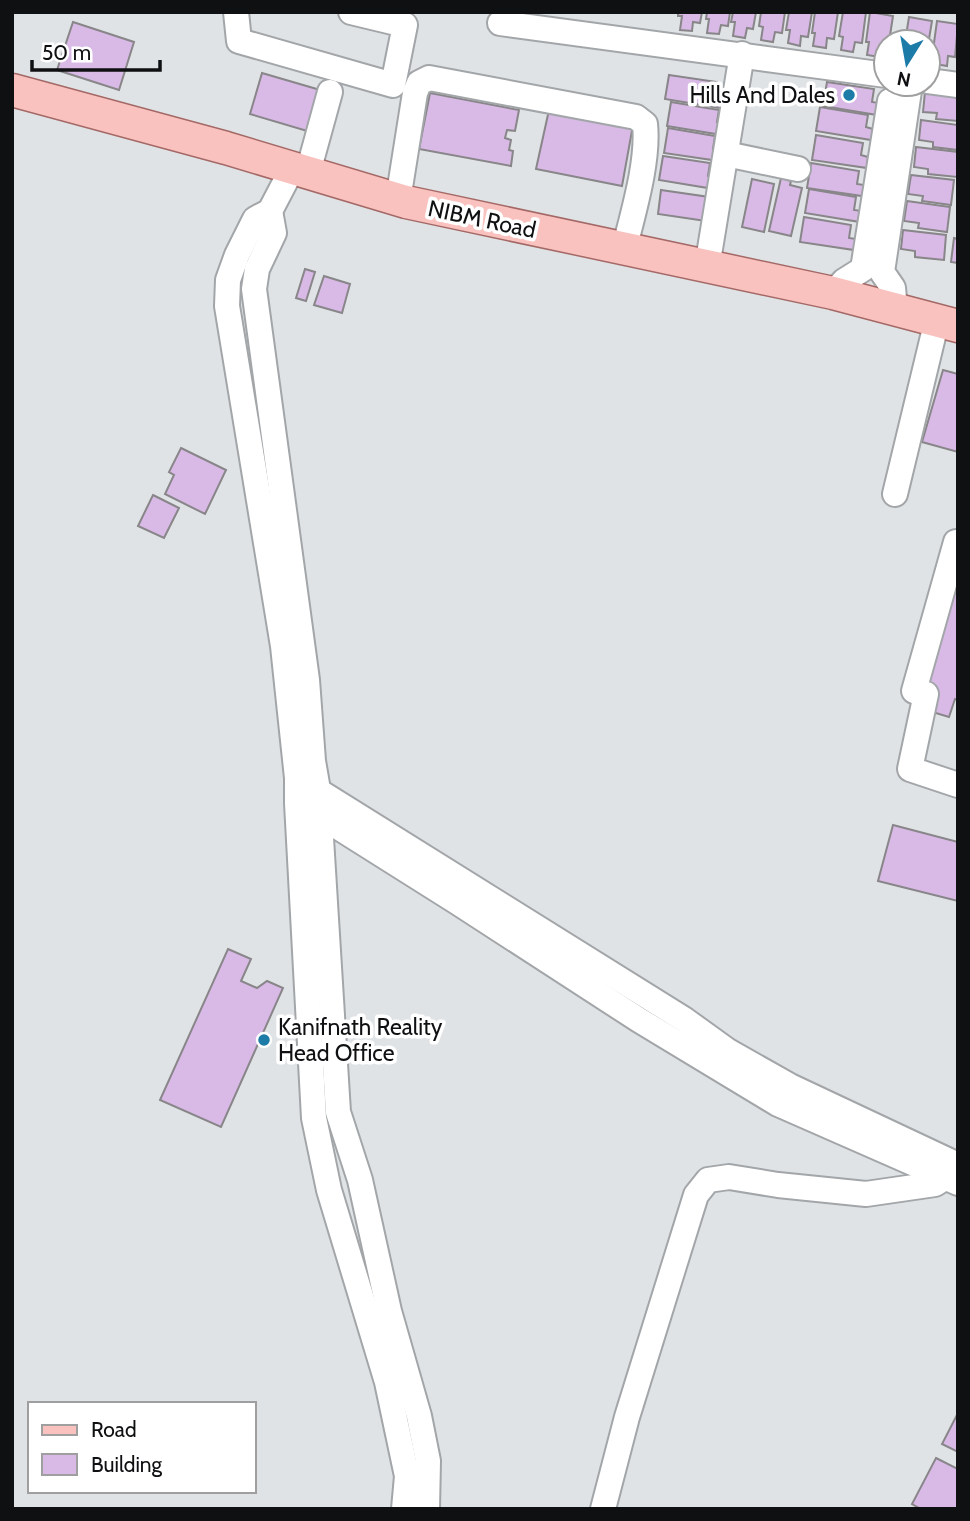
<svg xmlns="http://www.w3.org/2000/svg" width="970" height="1521" viewBox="0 0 970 1521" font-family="Cabin,sans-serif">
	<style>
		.building { fill: #d9bae7; stroke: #888689; stroke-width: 2 }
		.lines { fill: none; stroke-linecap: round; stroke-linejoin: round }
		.minor-casing { stroke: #a3a6a9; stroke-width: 28 }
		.major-casing { stroke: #a46966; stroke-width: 35 }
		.minor { stroke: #fff; stroke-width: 24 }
		.major { stroke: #f9c2bf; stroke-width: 32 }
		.poi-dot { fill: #1d7ba8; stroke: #fff; stroke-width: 2.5 }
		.labels { text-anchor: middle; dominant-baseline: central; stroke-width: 7; stroke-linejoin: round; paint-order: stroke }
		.poi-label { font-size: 23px; fill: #0f1011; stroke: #fff; text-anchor: end }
		.street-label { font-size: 23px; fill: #0f1011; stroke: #fff }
	</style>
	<rect width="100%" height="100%" fill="#e0e3e6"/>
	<g class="building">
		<polygon points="678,12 702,12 700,23 693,22 692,31 680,30 682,16 678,16"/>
		<polygon points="707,12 730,12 728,26 721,25 719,34 707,33 709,19 706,19"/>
		<polygon points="733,12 756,12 753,29 747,28 745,38 733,36 735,22 731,22"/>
		<polygon points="761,12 785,12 782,33 775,32 773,42 761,40 763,27 759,26"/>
		<polygon points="789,12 812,12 808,37 801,36 800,46 788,43 790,30 786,30"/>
		<polygon points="815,12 838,12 834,39 827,38 826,48 813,46 815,33 812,33"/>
		<polygon points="843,12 866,12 862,43 855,42 853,52 841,50 843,37 839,36"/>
		<polygon points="870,12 893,16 889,42 886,42 886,48 881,48 880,57 867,55 869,42 866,42"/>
		<polygon points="909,17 932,21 928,45 928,42 905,42"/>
		<polygon points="937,21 958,24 955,57 948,56 947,66 935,64 937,51 933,50"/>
		<polygon points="73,22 134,42 119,90 57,70"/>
		<polygon points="262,73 327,92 314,133 250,114"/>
		<polygon points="669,75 717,82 714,95 722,96 720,108 665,99"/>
		<polygon points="827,82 874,89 872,102 879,103 877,115 823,106"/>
		<polygon points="925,92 958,96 958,121 936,119 937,113 923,112"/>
		<polygon points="430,93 519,110 515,131 507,130 505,138 511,140 509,150 513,151 511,166 419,149"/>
		<polygon points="671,102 719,110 717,122 724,124 722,135 667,126"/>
		<polygon points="820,107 868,115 866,127 873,129 871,140 816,131"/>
		<polygon points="549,110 633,125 622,186 536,169"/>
		<polygon points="921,120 958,125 958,150 933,147 933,142 919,140"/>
		<polygon points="668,128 715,136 713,149 720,150 719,161 664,153"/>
		<polygon points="816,135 863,143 861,155 868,157 867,168 812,160"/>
		<polygon points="916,147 958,152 957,177 928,174 928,169 914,167"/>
		<polygon points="663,156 710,163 708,176 716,177 714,189 659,180"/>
		<polygon points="811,163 859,171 857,184 864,185 862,196 807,188"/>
		<polygon points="911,175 954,180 951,205 922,201 923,196 908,194"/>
		<polygon points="781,178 791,181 790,185 802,188 791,236 769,231"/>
		<polygon points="752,179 774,184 764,232 742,227"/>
		<polygon points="809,189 856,197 854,210 862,211 860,222 805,213"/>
		<polygon points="661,190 709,197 713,222 658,214"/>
		<polygon points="907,201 950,207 947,232 918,228 919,223 904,221"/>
		<polygon points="804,217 851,225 849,238 856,239 854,250 800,242"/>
		<polygon points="903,230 946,235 944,260 915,257 915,251 901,249"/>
		<polygon points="954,238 958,239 958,263 951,262"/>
		<polygon points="305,269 315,272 306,301 296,298"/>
		<polygon points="324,276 350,284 342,313 314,305"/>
		<polygon points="943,370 958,374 958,452 922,442"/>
		<polygon points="181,448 226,470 205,514 165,494 174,475 169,472"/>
		<polygon points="153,495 179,508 164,538 138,526"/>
		<polygon points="958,566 958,700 955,699 949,717 929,711 921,686"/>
		<polygon points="893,825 958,842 958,901 878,881"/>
		<polygon points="228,949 251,959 241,981 257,988 267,981 283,988 221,1127 160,1100"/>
		<polygon points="958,1413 958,1452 942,1444"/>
		<polygon points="936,1458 958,1469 958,1509 921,1509 912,1504"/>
	</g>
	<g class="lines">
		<defs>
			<g id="minor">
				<polyline points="236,12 239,41 393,85 405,25 351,12"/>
				<polyline points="500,23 886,75"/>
				<polyline points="928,81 958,85"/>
				<polyline points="726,154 798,169"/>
				<polyline points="293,167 270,211 255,219 237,255 228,280 227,306 283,646 297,778 297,803 314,1118 329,1190 387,1382 407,1476 404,1509"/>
				<polyline points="308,172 330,92"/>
				<path d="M398 200 415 93 419 83 429 78 636 117 645 124C649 161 633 213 624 250"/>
				<polyline points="270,211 274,233 257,269 254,289 307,680 313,761 318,790 338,1112 360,1180 389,1311 419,1416 428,1461 427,1509"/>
				<polyline points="707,267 742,54"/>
				<polyline points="833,293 844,281 863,269 890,101"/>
				<polyline points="895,309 893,288 882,272 910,84"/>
				<polyline points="895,494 937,320"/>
				<polyline points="956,542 914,691 926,694 910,769 958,785"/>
				<polyline points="307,784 685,1020 728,1051 790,1086 958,1165"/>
				<polyline points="311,810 457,902 639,1020 778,1104 958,1183"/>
				<polyline points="603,1509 627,1417 696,1195 708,1180 729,1177 778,1185 866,1194 935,1184 951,1174"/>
			</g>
			<polyline id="major" points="12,90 226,148 406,202 833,293 958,326"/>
		</defs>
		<use href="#minor" class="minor-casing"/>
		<use href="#major" class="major-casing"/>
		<use href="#minor" class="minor"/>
		<use href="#major" class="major"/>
	</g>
	<g class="poi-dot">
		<circle cx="849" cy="95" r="7"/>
		<circle cx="264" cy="1040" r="7"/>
	</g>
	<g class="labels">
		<g class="poi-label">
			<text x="835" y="95">Hills And Dales</text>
			<text x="278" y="1027" text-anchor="start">Kanifnath Reality<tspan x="278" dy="26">Head Office</tspan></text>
		</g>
		<g class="street-label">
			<text transform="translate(482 219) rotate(12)">NIBM Road</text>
		</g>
	</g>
	<rect width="970" height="1521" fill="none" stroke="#0f1011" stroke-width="28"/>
	<rect x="28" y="1402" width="228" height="91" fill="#ffffff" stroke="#9f9fa0" stroke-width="2"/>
	<rect x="42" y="1425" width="35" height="10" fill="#f9c2bf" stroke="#9f9fa0" stroke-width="2"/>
	<text x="91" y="1437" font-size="21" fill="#0f1011">Road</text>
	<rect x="42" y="1454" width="35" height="21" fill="#d9bae7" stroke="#9f9fa0" stroke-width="2"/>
	<text x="91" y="1472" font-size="21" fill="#0f1011">Building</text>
	<g transform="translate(907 63) rotate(191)"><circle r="33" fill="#ffffff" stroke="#9f9fa0" stroke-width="2"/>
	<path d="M0-5L12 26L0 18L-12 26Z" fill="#1d7ba8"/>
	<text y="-10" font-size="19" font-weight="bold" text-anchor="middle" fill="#0f1011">N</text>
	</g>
	<path d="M32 60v10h128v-10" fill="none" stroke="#0f1011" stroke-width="3.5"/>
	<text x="42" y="60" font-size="21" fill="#0f1011" stroke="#ffffff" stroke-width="5" paint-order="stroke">50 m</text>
</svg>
